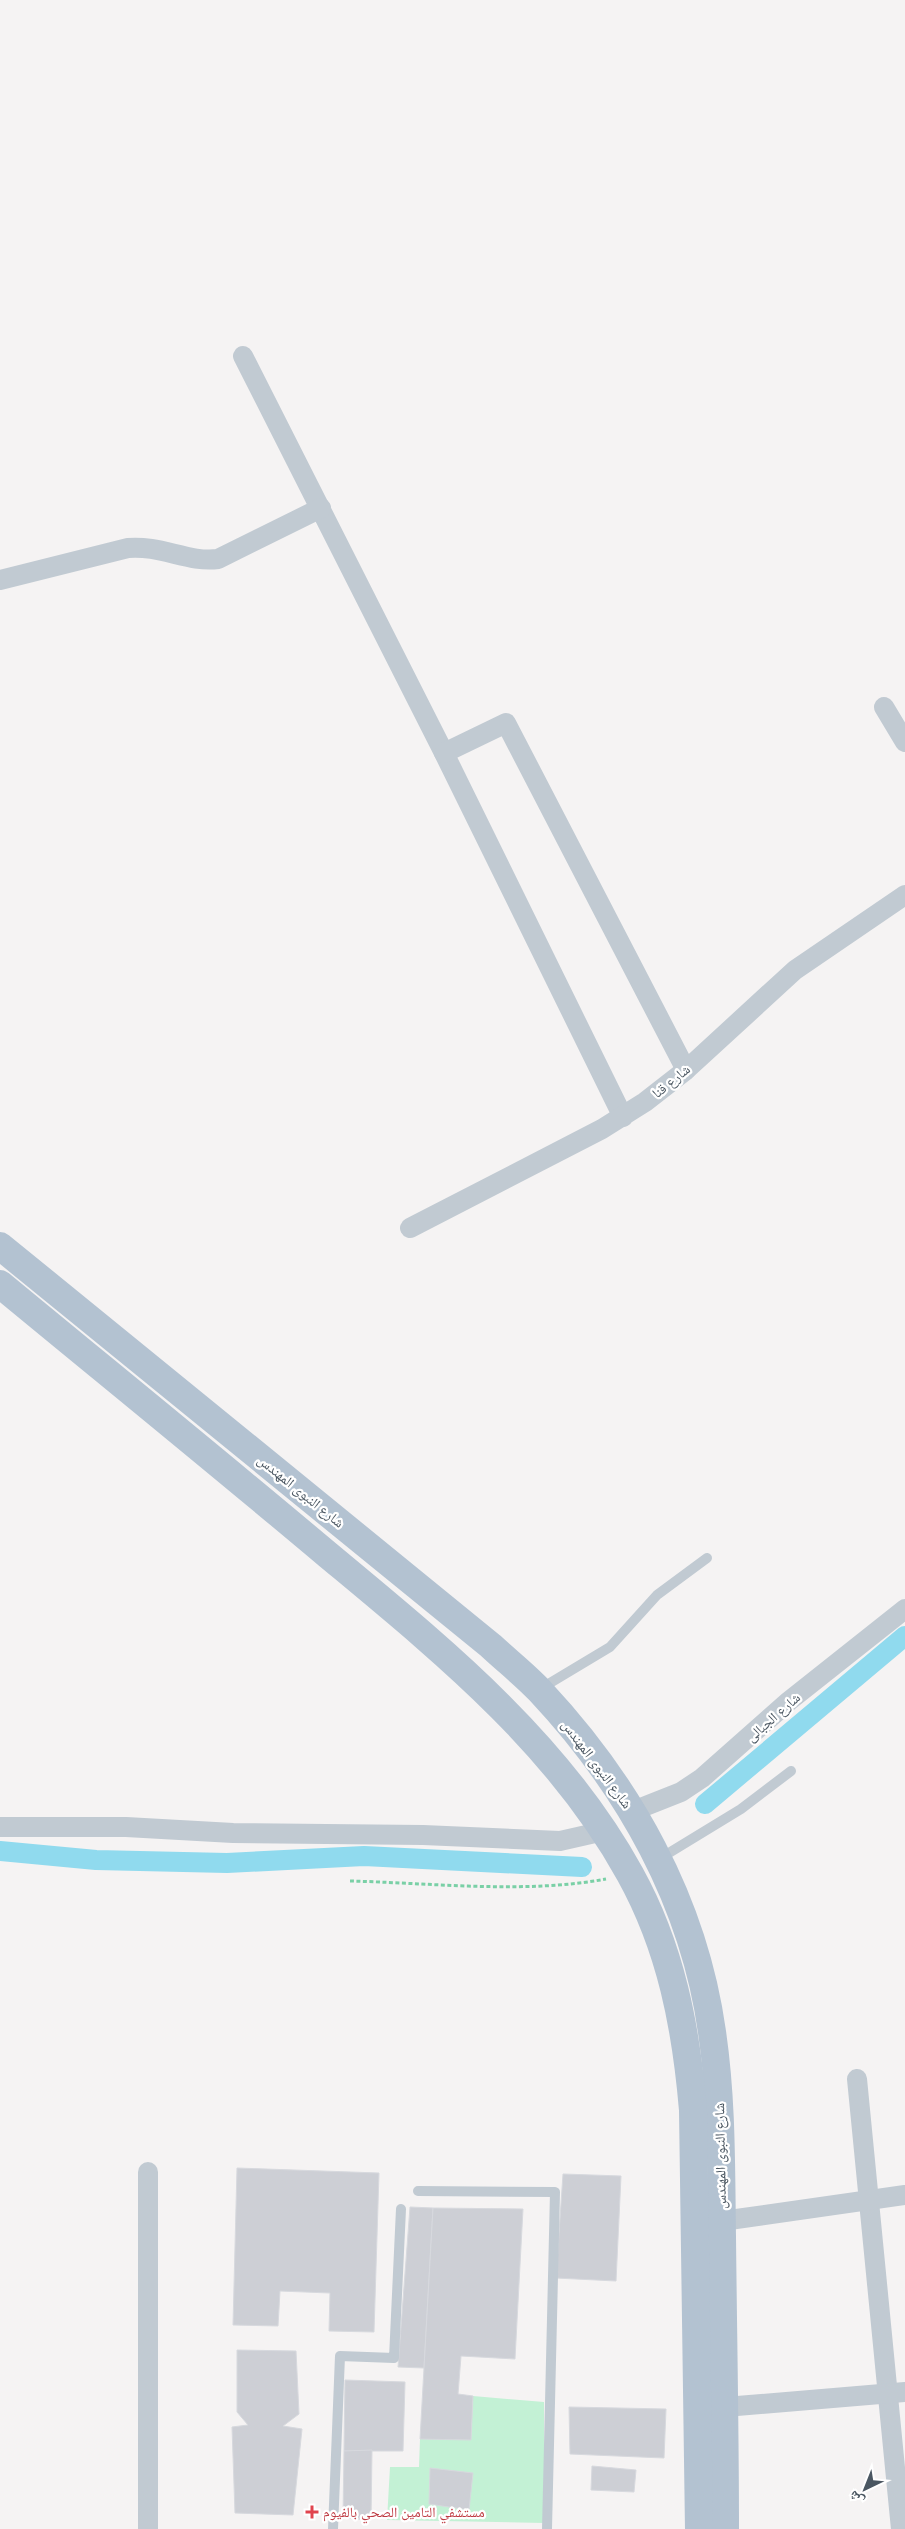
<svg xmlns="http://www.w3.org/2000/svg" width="905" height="2529" viewBox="0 0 905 2529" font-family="Helvetica,'Noto Naskh Arabic',sans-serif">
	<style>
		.green { fill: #c3f1d5 }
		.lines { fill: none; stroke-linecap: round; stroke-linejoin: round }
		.canal { stroke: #90daee; stroke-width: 20 }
		.building { fill: #cdcfd5; stroke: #d7d9de }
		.path { stroke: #7ad0a6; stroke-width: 3; stroke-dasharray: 4 2.5; stroke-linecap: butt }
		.service { stroke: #c1cad2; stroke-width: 10 }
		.minor { stroke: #c1cad2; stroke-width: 20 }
		.primary { stroke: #b3c2d1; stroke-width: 28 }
		.health-dot { fill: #e0444e; stroke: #fff; stroke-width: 2 }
		.labels { text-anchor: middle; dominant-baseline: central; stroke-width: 4.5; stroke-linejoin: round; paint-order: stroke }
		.street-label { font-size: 14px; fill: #4a5661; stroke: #fff }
		.health-label { font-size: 14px; fill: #be3a42; stroke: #fff; text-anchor: start }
	</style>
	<rect width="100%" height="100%" fill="#f5f3f3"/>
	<polygon class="green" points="473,2396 544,2402 544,2523 387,2520 390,2467 419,2467 420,2439 471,2440"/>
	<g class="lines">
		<g class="canal">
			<polyline points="705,1804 905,1636"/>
			<polyline points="0,1851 96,1860 227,1863 364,1856 582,1867"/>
		</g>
	</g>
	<g class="building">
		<polygon points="237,2168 379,2173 374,2332 329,2331 330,2293 280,2291 278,2326 233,2325"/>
		<polygon points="563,2174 621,2176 616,2281 556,2278"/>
		<polygon points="410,2207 433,2208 424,2368 398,2367"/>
		<polygon points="433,2208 523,2209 515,2359 461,2356 458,2394 473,2396 471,2440 420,2439"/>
		<polygon points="237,2350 296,2351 299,2414 283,2426 302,2429 293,2515 235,2513 232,2427 248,2425 237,2412"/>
		<polygon points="345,2380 405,2382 403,2451 344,2451"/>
		<polygon points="569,2407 666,2409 664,2458 570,2454"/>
		<polygon points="372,2450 371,2520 343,2518 344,2451"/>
		<polygon points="592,2466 636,2470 634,2492 591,2490"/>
		<polygon points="430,2468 473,2473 469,2510 429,2504"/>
	</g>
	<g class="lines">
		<path class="path" d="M350 1881C432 1883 526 1894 606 1879"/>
		<g class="service">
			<polyline points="540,1689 610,1647 657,1595 707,1558"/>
			<polyline points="659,1859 741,1809 791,1771"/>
			<polyline points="418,2191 555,2192 547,2529"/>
			<polyline points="333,2529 340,2356 394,2358 401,2209"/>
		</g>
		<g class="minor">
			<polyline points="243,356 444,753 623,1117"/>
			<path d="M0 580 128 548C160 545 189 563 218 559L321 508"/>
			<polyline points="884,707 905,742"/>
			<polyline points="444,753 506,723 686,1070"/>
			<polyline points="410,1228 602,1129 645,1102 686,1070 795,970 905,895"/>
			<polyline points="633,1811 681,1792 702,1778 789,1701 905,1609"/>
			<polyline points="0,1827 126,1827 233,1833 423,1835 560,1841 604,1831"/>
			<polyline points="857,2079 901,2529"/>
			<polyline points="722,2221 905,2195"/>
			<polyline points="725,2407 905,2392"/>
			<polyline points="148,2529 148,2172"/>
		</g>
		<g class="primary">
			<path d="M0 1246 491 1646C507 1661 525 1675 540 1691 629 1786 694 1902 712 2032 722 2100 721 2168 722 2237 723 2334 725 2432 725 2529"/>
			<path d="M0 1284C109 1374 220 1464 328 1555 441 1649 558 1743 630 1874 671 1948 686 2027 693 2110L699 2529"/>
		</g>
	</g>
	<path class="health-dot" d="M309.5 2504.5h5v5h5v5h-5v5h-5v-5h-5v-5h5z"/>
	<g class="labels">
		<g class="street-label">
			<text transform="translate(671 1081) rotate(-39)">شارع قنا</text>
			<text transform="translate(301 1491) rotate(39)">شارع النبوى المهندس</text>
			<text transform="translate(773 1717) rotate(-41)">شارع الجبالى</text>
			<text transform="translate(597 1764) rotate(53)">شارع النبوى المهندس</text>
			<text transform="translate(720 2156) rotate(-91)">شارع النبوى المهندس</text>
		</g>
		<g class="health-label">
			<text x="323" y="2512">مستشفي التامين الصحي بالفيوم</text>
		</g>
	</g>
	<g transform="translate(865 2489) rotate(223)" stroke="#ffffff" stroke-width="4" paint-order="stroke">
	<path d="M0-4L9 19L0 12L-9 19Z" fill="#4a5661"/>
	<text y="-8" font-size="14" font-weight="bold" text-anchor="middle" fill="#4a5661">ش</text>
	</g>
</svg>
